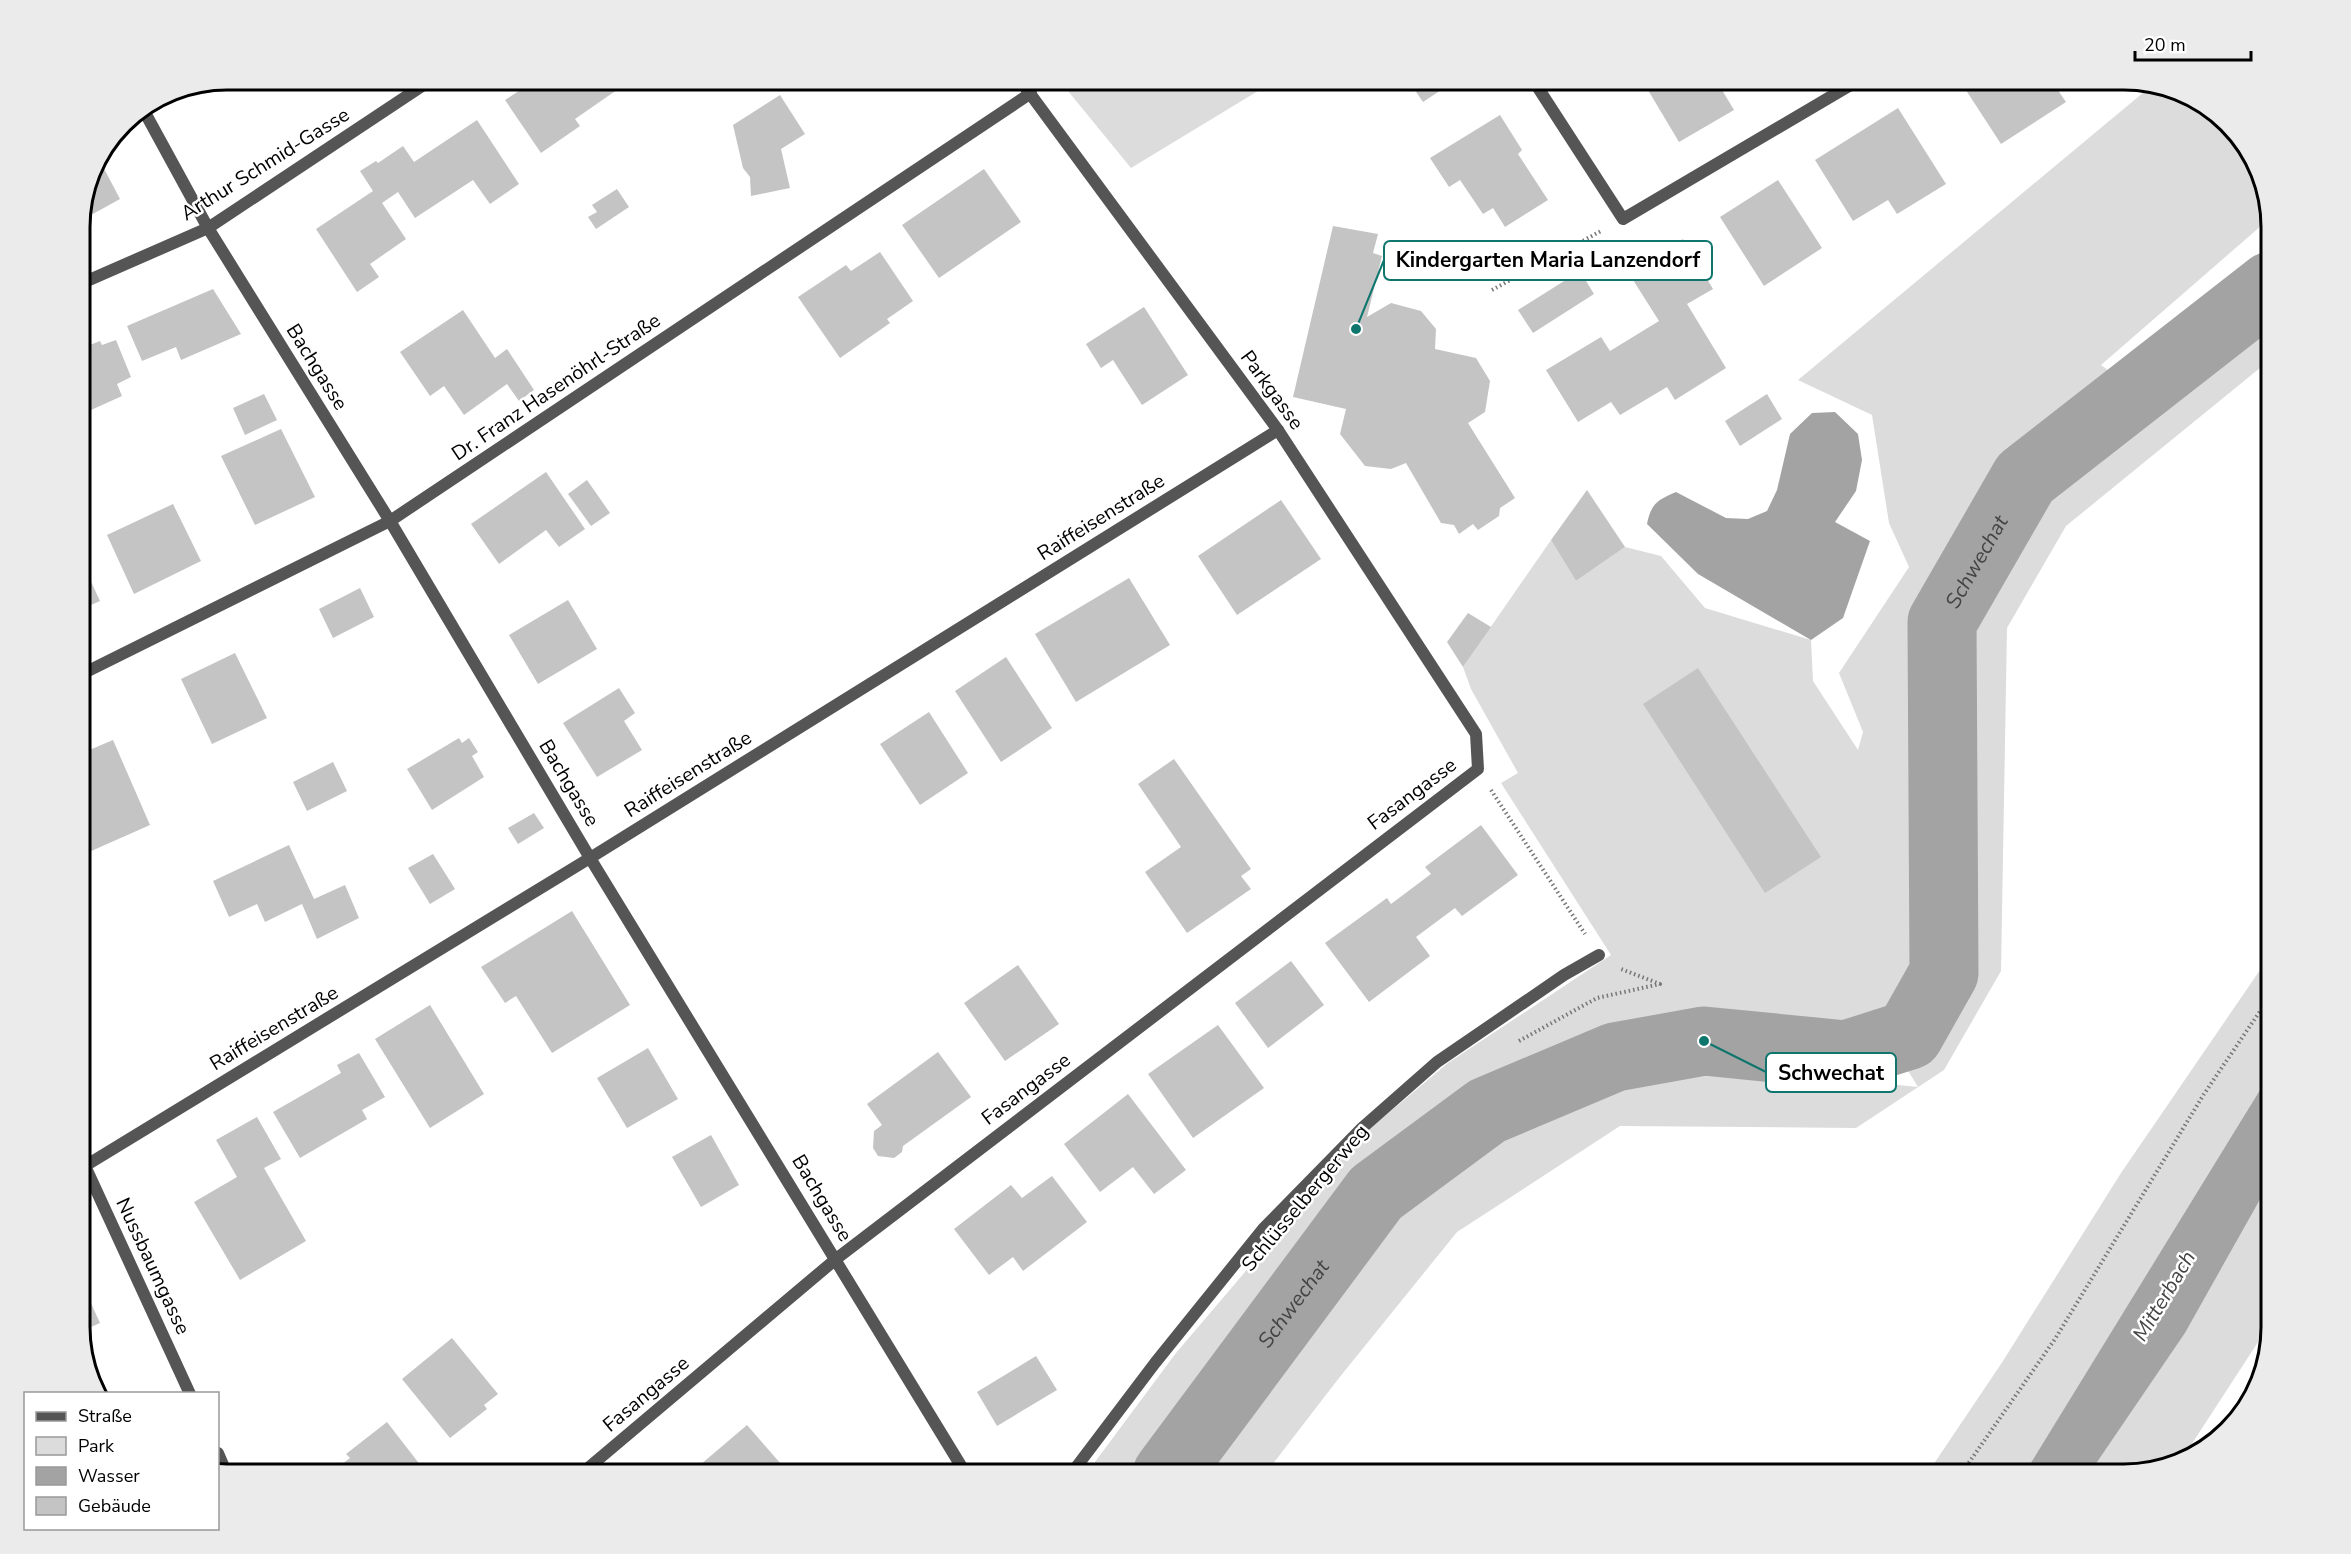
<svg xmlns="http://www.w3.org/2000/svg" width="2351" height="1554" viewBox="0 0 2351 1554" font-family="'Nunito Sans',sans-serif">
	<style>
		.green { fill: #dcdcdc; fill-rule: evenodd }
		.water { fill: #a3a3a3 }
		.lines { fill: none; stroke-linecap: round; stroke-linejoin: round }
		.river { stroke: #a3a3a3; stroke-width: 69 }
		.building { fill: #c4c4c4 }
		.path { stroke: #777; stroke-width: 4; stroke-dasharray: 1.5 3; stroke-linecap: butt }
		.service { stroke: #555; stroke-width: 12 }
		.minor { stroke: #555; stroke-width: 12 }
		.labels { text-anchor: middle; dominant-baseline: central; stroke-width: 5; stroke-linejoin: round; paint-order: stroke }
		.street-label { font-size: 20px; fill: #000; stroke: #fff }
		.water-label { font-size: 21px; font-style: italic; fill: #444; stroke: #fff }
		.rim { fill: none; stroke: #000; stroke-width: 3 }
		.leader { fill: none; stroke: #0f766e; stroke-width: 2 }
		.callout-dot { fill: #0f766e; stroke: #fff; stroke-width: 2 }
		.callout { fill: #fff; stroke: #0f766e; stroke-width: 2 }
		.callout-label { font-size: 21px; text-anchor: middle; font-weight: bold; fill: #000 }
	</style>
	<rect width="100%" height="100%" fill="#fff"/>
	<g class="green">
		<polygon points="1059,80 1276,80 1131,168"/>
		<path d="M2150 87 2205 104 2249 151 2269 219 2101 365 2150 401 2271 308V359L2066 526 2007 628 2001 971 1944 1070 1856 1128 1620 1126 1457 1232 1339 1378 1265 1474H1086L1176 1353 1360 1137 1448 1063 1611 955 1501 783 1518 773 1471 689 1463 667 1551 540 1576 581 1625 547 1661 556 1705 608 1811 640 1813 681 1858 750 1863 732 1839 673 1909 567 1889 523 1872 415 1798 380ZM1751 1016 1880 1025 1918 1087 1721 1067 1632 1073 1566 1099 1515 1080 1643 1026Z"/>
		<polygon points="2271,954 2271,1072 2024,1474 1927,1474 2003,1361 2121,1173"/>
		<polygon points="2271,1180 2271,1320 2260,1339 2182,1459 2124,1474 2089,1474 2185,1333"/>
	</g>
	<g class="water">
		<path d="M1835 412 1858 434 1862 460 1856 491 1835 522 1870 541 1843 618 1811 640 1698 574 1647 524C1651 504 1657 500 1676 492L1726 518 1748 519 1767 511 1777 490 1790 434 1812 413Z"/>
		<polygon points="2271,1072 2271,1180 2185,1333 2089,1474 2024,1474"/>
	</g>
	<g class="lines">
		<path class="river" id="s1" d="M1167 1474 1376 1193 1487 1111 1615 1057 1704 1041 1846 1055 1909 1035 1944 973 1942 622 2025 478 2271 286"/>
	</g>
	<g class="building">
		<polygon points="536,80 621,80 624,85 575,119 580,126 541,153 505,100"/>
		<polygon points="1408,80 1456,80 1423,102"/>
		<polygon points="1642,80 1716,80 1734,110 1679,142"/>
		<polygon points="1962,80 2051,80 2066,102 2001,144 1960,81"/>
		<polygon points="780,95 805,134 781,149 790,188 751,196 750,177 743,168 733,125"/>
		<polygon points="1898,108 1946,184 1897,214 1888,200 1853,221 1815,160"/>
		<polygon points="1500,115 1522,150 1518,154 1548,200 1505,227 1493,208 1483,214 1460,180 1449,187 1430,158"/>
		<polygon points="477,120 519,184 490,204 473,180 415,218 398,192 382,203 406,239 370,264 379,277 357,292 316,229 373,191 360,171 376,161 378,163 403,146 414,162"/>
		<polygon points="99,159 120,199 91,215 84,202 91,170"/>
		<polygon points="984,169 1021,222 939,278 902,225"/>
		<polygon points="1778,180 1822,248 1764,286 1720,217"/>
		<polygon points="617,189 629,207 596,229 588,217 597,212 592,205"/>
		<polygon points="1333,226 1378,234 1373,253 1382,256 1367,317 1391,303 1421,311 1436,329 1435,349 1476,358 1490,381 1485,412 1468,423 1515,498 1500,508 1499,516 1478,530 1473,524 1459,534 1454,525 1441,523 1406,463 1391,469 1365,466 1340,434 1346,409 1293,397"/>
		<polygon points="1683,239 1713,289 1687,304 1726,368 1675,400 1667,387 1620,415 1611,402 1578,422 1546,370 1601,337 1610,351 1659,321 1628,272"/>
		<polygon points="880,252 913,301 887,319 890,323 840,358 798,297 846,265 851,271"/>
		<polygon points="1580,271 1594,294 1533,333 1518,310"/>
		<polygon points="213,289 241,334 181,360 176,347 142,361 127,326"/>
		<polygon points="1144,307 1188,375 1142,405 1113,360 1101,368 1086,344"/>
		<polygon points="463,310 495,358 507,349 534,390 519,401 507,384 464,415 444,386 430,396 400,352"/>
		<polygon points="116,340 131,377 117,384 122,396 80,415 80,349 100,341 102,345"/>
		<polygon points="264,394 277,420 245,435 233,408"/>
		<polygon points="1767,394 1782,419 1740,446 1725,421"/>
		<polygon points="281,429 315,497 255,525 221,456"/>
		<polygon points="546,472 585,529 559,547 546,530 499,564 471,524"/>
		<polygon points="587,480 610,513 591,526 568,494"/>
		<polygon points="1587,490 1625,547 1576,581 1551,540"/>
		<polygon points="1281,500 1321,559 1237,615 1198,556"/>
		<polygon points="173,504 201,561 134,594 107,535"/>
		<polygon points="80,558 100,601 80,610"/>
		<polygon points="1129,578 1170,645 1076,702 1035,634"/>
		<polygon points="360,588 374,617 333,638 319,609"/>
		<polygon points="568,600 597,649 538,684 509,635"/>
		<polygon points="1468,613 1491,627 1463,667 1447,642"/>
		<polygon points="235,653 267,718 212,744 181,679"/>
		<polygon points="1006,657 1052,728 1001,762 955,691"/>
		<polygon points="1698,668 1821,857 1765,893 1643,704"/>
		<polygon points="619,688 635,713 624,721 642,750 597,777 563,723"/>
		<polygon points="929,712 968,773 920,805 880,744"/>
		<polygon points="459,738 462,743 469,738 478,752 472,756 484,777 432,810 407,769"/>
		<polygon points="113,740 150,825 80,856 80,754"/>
		<polygon points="1174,759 1251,869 1241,876 1251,889 1187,933 1145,872 1181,847 1138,784"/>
		<polygon points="333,762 347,791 307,811 293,782"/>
		<polygon points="534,813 544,828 518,844 508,828"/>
		<polygon points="1481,825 1518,875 1462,916 1455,908 1416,937 1430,956 1369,1002 1325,943 1387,898 1391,904 1431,874 1425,867"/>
		<polygon points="289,845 314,899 345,885 359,918 317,939 302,904 265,922 257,904 229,917 213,881"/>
		<polygon points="433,854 455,889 430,904 408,868"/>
		<polygon points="572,911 630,1005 552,1053 516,996 505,1003 481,967"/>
		<polygon points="1291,961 1324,1005 1268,1048 1235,1003"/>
		<polygon points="1018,965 1059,1024 1005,1061 964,1003"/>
		<polygon points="430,1005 484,1094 430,1128 375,1039"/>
		<polygon points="1218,1025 1264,1088 1193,1138 1148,1074"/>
		<polygon points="648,1048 678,1099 627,1128 597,1078"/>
		<polygon points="938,1052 971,1097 903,1146 902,1152 894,1158 878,1156 873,1148 874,1131 882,1125 867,1104"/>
		<polygon points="359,1053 385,1097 362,1110 367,1119 300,1158 273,1112 341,1073 337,1065"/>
		<polygon points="1128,1094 1186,1170 1154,1194 1133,1167 1100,1192 1064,1144"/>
		<polygon points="257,1117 281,1159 264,1168 306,1241 240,1280 194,1202 237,1177 216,1140"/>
		<polygon points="711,1135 739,1185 701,1207 672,1157"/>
		<polygon points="1052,1176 1087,1222 1023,1271 1013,1257 989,1275 954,1229 1011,1185 1022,1198"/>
		<polygon points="80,1279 100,1323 80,1332"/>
		<polygon points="452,1338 498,1394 484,1405 487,1409 450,1438 402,1379"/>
		<polygon points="1036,1356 1057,1390 997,1426 977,1392"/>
		<polygon points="387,1422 421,1466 409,1474 329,1474 350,1458 346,1454"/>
		<polygon points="747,1425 781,1464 768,1474 708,1474 700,1465"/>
	</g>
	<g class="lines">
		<g class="path">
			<polyline points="1492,290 1601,231"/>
			<polyline points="1491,790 1585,934"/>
			<polyline points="1519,1041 1597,998 1660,984 1621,969"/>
			<polyline points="1961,1474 2055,1339 2204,1094 2271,995"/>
		</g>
		<polyline class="service" points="1071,1474 1155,1363 1263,1229 1362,1128 1437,1062 1564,975 1599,955"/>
		<g class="minor">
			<polyline points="1533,80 1623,219 1859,80"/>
			<polyline points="143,109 208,228 390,521 590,858 966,1474"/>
			<polyline points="80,284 208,228 431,80"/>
			<polyline points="80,675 390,521 1031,93"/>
			<polyline points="80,1155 190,1394"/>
			<polyline points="85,1166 590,858 1278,430"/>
			<polyline points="218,1453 227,1474"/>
			<polyline points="581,1474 836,1259 1478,769 1476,734 1278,430 1020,80"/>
		</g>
	</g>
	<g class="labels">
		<g class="street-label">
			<text transform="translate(265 164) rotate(-32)">Arthur Schmid-Gasse</text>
			<text transform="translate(317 367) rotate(58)">Bachgasse</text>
			<text transform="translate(556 387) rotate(-34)">Dr. Franz Hasenöhrl-Straße</text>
			<text transform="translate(1272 390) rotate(54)">Parkgasse</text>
			<text transform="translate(1101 517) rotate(-32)">Raiffeisenstraße</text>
			<text transform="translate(688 774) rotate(-32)">Raiffeisenstraße</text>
			<text transform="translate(569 783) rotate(59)">Bachgasse</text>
			<text transform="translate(1412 794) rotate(-37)">Fasangasse</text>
			<text transform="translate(274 1028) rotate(-31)">Raiffeisenstraße</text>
			<text transform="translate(1026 1089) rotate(-37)">Fasangasse</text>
			<text transform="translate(822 1198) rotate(59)">Bachgasse</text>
			<text transform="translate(1305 1198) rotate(-50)">Schlüsselbergerweg</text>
			<text transform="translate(153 1266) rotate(65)">Nussbaumgasse</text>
			<text transform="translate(646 1394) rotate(-40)">Fasangasse</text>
		</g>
		<g class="water-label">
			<text stroke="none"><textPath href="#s1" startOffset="1418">Schwechat</textPath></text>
			<text transform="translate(2164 1296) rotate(-59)">Mitterbach</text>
			<text stroke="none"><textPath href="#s1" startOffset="212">Schwechat</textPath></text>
		</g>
	</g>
	<path d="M0 0H2351V1554H0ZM227 90H2124A137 137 0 0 1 2261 227V1327A137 137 0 0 1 2124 1464H227A137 137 0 0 1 90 1327V227A137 137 0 0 1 227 90Z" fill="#ebebeb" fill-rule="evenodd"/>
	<path class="rim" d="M227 90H2124A137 137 0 0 1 2261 227V1327A137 137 0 0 1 2124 1464H227A137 137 0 0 1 90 1327V227A137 137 0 0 1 227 90Z"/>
	<path class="leader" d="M1356 329L1384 260M1704 1041L1766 1072"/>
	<g class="callout-dot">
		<circle cx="1356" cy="329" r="6"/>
		<circle cx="1704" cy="1041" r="6"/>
	</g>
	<g class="callout">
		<rect x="1384" y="241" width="328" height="39" rx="6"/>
		<rect x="1766" y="1053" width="130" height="39" rx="6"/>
	</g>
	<g class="callout-label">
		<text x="1548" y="267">Kindergarten Maria Lanzendorf</text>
		<text x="1831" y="1080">Schwechat</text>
	</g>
	<rect x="24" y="1392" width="195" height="138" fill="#ffffff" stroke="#999999" stroke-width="1.5"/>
	<rect x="36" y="1412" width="30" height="9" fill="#555555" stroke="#999999" stroke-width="1.5"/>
	<text x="78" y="1422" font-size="18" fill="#000000">Straße</text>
	<rect x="36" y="1437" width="30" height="18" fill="#dcdcdc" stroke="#999999" stroke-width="1.5"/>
	<text x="78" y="1452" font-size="18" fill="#000000">Park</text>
	<rect x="36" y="1467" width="30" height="18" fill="#a3a3a3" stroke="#999999" stroke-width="1.5"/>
	<text x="78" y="1482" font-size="18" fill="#000000">Wasser</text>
	<rect x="36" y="1497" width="30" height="18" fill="#c4c4c4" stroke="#999999" stroke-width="1.5"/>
	<text x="78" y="1512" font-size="18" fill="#000000">Gebäude</text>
	<path d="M2135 51v9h116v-9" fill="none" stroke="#000000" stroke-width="3"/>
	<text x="2144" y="51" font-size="18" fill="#000000" stroke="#ffffff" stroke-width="4.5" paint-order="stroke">20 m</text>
</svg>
